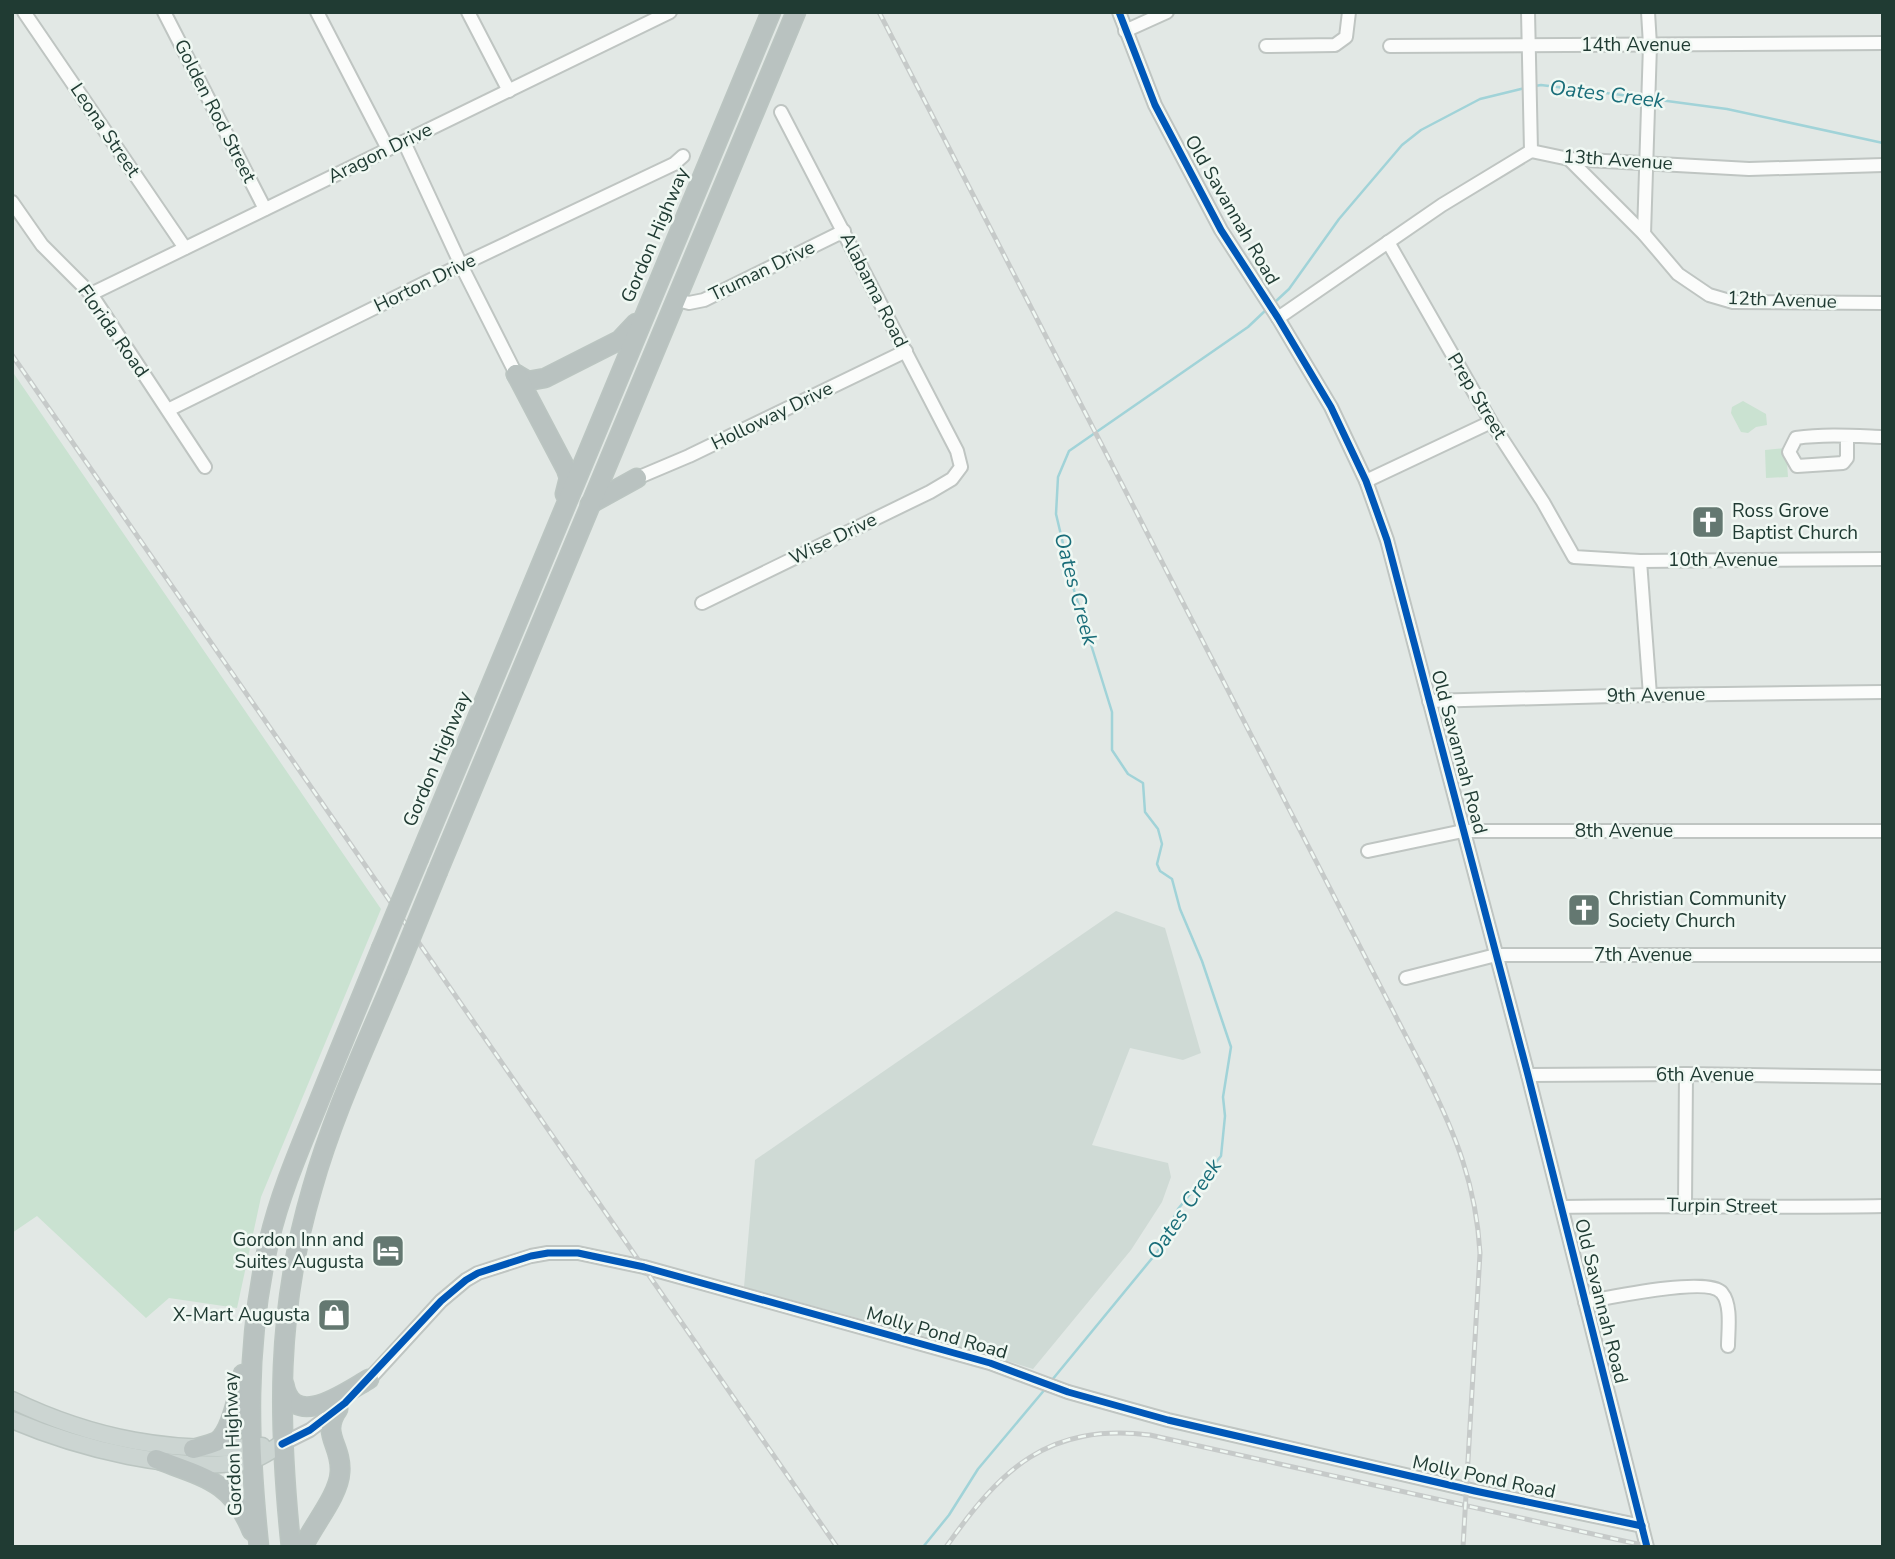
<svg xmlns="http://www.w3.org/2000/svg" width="1895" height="1559" viewBox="0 0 1895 1559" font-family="'Nunito Sans',sans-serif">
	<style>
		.built { fill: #cfdad5 }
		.green { fill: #cae2d1 }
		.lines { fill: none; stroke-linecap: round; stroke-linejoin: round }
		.stream { stroke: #a1d3d8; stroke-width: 2.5 }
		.minor-casing { stroke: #bfc5c2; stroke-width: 16 }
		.major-casing { stroke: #bbc5c1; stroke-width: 19 }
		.highway-casing { stroke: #bbc5c1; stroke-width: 21 }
		.minor { stroke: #fbfcfb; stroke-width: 12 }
		.major { stroke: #ccd5d2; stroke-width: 16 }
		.highway { stroke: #b9c2c0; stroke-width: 18 }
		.rail-casing { stroke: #c6cac9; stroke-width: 5 }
		.rail { stroke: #f0f8f3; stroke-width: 2.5; stroke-dasharray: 8; stroke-linecap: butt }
		.highway-bridge-casing { stroke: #bbc5c1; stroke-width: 21; stroke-linecap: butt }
		.highway-bridge { stroke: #b9c2c0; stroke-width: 18 }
		.cycleway-casing { stroke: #f0f8f3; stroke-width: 11 }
		.cycleway { stroke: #0057b8; stroke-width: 7 }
		.labels { text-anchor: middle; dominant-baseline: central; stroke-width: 5; stroke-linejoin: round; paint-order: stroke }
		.street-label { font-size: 19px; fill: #203b33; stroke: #f0f8f3 }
		.poi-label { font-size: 19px; fill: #203b33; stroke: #f0f8f3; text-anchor: start }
		.water-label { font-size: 21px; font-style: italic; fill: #196d79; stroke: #f0f8f3 }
	</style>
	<rect width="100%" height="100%" fill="#e2e8e5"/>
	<polygon class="built" points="1116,911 1165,928 1201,1053 1183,1060 1130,1048 1092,1145 1168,1163 1171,1177 1162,1202 1131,1250 1033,1369 953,1344 744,1287 755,1160"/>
	<g class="green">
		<polygon points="12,371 381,909 261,1197 237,1308 169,1298 146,1318 37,1216 12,1233"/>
		<polygon points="1743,401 1766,414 1767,425 1756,427 1748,433 1741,432 1731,413 1732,407"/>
		<polygon points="1786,448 1788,477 1766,478 1765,450"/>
	</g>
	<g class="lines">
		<g class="stream">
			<polyline points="1535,86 1541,85 1646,98"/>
			<polyline points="1652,99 1727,109 1883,143"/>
			<polyline points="1275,302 1289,289 1339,219 1402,145 1421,130 1480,99 1525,88"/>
			<polyline points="1052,1380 1158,1251 1178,1209 1221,1156 1225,1116 1223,1097 1231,1047 1202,961 1180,909 1172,879 1160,871 1157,864 1162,844 1158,829 1145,812 1143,783 1128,774 1112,750 1112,712 1074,590 1056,514 1058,477 1069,451 1248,327 1267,309"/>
			<polyline points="923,1547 949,1515 978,1469 1046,1388"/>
		</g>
		<defs>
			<g id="minor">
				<polyline points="24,12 185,248"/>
				<polyline points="164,12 265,209"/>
				<polyline points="317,12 388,149"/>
				<polyline points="468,12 509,91"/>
				<polyline points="1119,12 1155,105 1221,230 1278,318 1331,407 1366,481 1387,540 1528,1075 1647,1547"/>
				<polyline points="1528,12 1531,151"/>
				<polyline points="1125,31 1167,12"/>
				<polyline points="1266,46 1335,45 1346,37 1349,12"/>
				<polyline points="1390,46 1883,43"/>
				<polyline points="404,142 461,265 516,374"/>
				<polyline points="1569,159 1644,234 1678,274 1709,295 1733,302 1883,303"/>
				<polyline points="12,202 42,245 91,294 205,467"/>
				<polyline points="1644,234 1650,45 1648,12"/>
				<polyline points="1388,242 1491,422 1543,502 1574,557 1640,561 1883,559"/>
				<polyline points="91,294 670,12"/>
				<polyline points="677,300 689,303 704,300 844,231"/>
				<polyline points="1278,318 1442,205 1531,151 1569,159 1749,169 1883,165"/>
				<polyline points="168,410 461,265 674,164 683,156"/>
				<path d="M1847 436V458L1843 463 1797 466 1789 452 1796 438C1825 434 1854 436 1883 437"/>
				<polyline points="637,478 689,456 906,351"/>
				<polyline points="1366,481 1491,422"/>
				<polyline points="1640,561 1650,695"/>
				<polyline points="702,603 930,492 952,479 961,467 957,451 781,112"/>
				<polyline points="1429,701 1650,695 1883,692"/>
				<polyline points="1368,851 1463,831 1883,831"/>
				<polyline points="1406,978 1496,955 1883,955"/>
				<polyline points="1528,1075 1686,1074 1883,1077"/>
				<polyline points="1685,1205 1686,1074"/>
				<path d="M1562 1207C1669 1205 1776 1208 1883 1206"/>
				<path d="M1585 1302C1607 1298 1709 1276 1722 1293 1732 1305 1728 1331 1728 1346"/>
				<polyline points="364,1385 441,1301 466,1280 478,1273 531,1256 548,1253 578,1253 644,1267 990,1363 1068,1392 1168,1420 1475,1491 1642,1526"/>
				<polyline points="282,1444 310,1430 335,1411"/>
			</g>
			<g id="major">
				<path d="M12 1400C93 1439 173 1454 262 1446"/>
				<path d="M12 1420C78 1448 177 1474 249 1461 260 1459 272 1449 282 1444"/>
			</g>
			<g id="highway">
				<polyline points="516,374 528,381 545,378 620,340 636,323"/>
				<polyline points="516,374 566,469 569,478 565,494"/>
				<polyline points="590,504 637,478"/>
				<polyline points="419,858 771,12"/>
				<polyline points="438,871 796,12"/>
				<path d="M284 1384C293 1432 347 1391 369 1379"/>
				<path d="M193 1449C200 1447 209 1445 216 1442 231 1434 239 1391 243 1374"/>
				<path d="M156 1459C203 1477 232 1481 252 1531"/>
				<path d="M259 1547C248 1442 245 1344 269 1241 280 1194 299 1150 317 1106 338 1053 360 1001 381 949"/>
				<path d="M291 1547C278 1420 276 1312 312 1189 333 1114 367 1043 397 971"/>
				<path d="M303 1547C313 1525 339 1495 340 1472 342 1445 320 1434 338 1409"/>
			</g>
		</defs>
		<use href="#minor" class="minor-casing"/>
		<use href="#major" class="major-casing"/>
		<use href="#highway" class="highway-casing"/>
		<use href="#minor" class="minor"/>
		<use href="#major" class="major"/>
		<use href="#highway" class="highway"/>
		<defs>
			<g id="rail">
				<path d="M879 12 1426 1075C1456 1135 1476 1185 1480 1253L1463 1547"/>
				<polyline points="12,355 837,1547"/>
				<path d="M946 1547C1001 1469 1047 1423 1150 1435L1651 1547"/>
			</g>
		</defs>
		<use href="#rail" class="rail-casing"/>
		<use href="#rail" class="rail"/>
		<defs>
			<g id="highway-bridge">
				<polyline points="381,949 419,858"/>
				<polyline points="397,971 438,871"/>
			</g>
		</defs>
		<use href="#highway-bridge" class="highway-bridge-casing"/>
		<use href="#highway-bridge" class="highway-bridge"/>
		<defs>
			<g id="cycleway">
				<polyline points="1119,12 1155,105 1221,230 1278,318 1331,407 1366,481 1387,540 1528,1075 1647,1547"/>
				<polyline points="282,1444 310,1430 345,1403 441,1301 466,1280 478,1273 531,1256 548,1253 578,1253 644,1267 990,1363 1068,1392 1168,1420 1475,1491 1642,1526"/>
			</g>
		</defs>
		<use href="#cycleway" class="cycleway-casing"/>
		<use href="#cycleway" class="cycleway"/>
	</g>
	<defs>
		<symbol id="church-square" viewBox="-11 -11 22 22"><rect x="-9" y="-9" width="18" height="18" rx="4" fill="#647871" stroke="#f0f8f3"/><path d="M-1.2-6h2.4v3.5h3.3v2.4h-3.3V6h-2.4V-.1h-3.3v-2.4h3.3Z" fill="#fff"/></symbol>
		<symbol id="hotel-square" viewBox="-11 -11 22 22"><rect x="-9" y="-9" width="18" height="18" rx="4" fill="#647871" stroke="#f0f8f3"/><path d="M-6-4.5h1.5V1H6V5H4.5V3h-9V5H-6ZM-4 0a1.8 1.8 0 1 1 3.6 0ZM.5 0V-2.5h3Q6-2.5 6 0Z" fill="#fff"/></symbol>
		<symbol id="shop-square" viewBox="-11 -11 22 22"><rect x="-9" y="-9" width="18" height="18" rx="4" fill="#647871" stroke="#f0f8f3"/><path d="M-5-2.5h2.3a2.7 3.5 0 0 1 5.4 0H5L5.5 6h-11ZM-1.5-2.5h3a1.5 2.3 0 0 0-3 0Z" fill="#fff"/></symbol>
	</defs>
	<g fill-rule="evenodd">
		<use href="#church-square" x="1689" y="503" width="38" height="38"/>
		<use href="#church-square" x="1565" y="891" width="38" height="38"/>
		<use href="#hotel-square" x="369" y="1232" width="38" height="38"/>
		<use href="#shop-square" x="315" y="1296" width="38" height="38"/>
	</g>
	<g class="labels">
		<g class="street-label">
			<text x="1636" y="45">14th Avenue</text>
			<text transform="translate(215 111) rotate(63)">Golden Rod Street</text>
			<text transform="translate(105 130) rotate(56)">Leona Street</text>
			<text transform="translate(380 153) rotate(-26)">Aragon Drive</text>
			<text transform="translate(1618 160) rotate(4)">13th Avenue</text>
			<text transform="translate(1232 210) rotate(60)">Old Savannah Road</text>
			<text transform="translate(655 235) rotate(-67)">Gordon Highway</text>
			<text transform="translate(762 271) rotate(-26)">Truman Drive</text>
			<text transform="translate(425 283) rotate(-26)">Horton Drive</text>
			<text transform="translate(874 290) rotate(63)">Alabama Road</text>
			<text transform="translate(1782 300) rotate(2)">12th Avenue</text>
			<text transform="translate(113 331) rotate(55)">Florida Road</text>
			<text transform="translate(1477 396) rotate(59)">Prep Street</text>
			<text transform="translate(772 416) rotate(-26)">Holloway Drive</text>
			<text transform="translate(833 539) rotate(-26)">Wise Drive</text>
			<text x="1723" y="560">10th Avenue</text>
			<text transform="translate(1656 695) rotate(-1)">9th Avenue</text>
			<text transform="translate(1459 752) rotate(75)">Old Savannah Road</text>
			<text transform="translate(437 759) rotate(-67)">Gordon Highway</text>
			<text x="1624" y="831">8th Avenue</text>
			<text x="1643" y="955">7th Avenue</text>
			<text x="1705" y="1075">6th Avenue</text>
			<text transform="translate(1722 1206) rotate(1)">Turpin Street</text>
			<text transform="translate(1601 1301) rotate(76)">Old Savannah Road</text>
			<text transform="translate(937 1333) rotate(16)">Molly Pond Road</text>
			<text transform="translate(233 1444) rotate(-92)">Gordon Highway</text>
			<text transform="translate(1484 1477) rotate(12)">Molly Pond Road</text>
		</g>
		<g class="poi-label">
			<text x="1732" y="511">Ross Grove<tspan x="1732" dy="22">Baptist Church</tspan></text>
			<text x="1608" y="899">Christian Community<tspan x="1608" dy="22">Society Church</tspan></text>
			<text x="364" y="1240" text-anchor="end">Gordon Inn and<tspan x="364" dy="22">Suites Augusta</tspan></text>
			<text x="310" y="1315" text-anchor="end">X-Mart Augusta</text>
		</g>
		<g class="water-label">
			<text transform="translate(1607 94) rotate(7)">Oates Creek</text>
			<text transform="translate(1076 589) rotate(75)">Oates Creek</text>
			<text transform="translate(1184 1209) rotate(-56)">Oates Creek</text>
		</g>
	</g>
	<rect width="1895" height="1559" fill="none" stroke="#203b33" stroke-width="28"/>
</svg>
